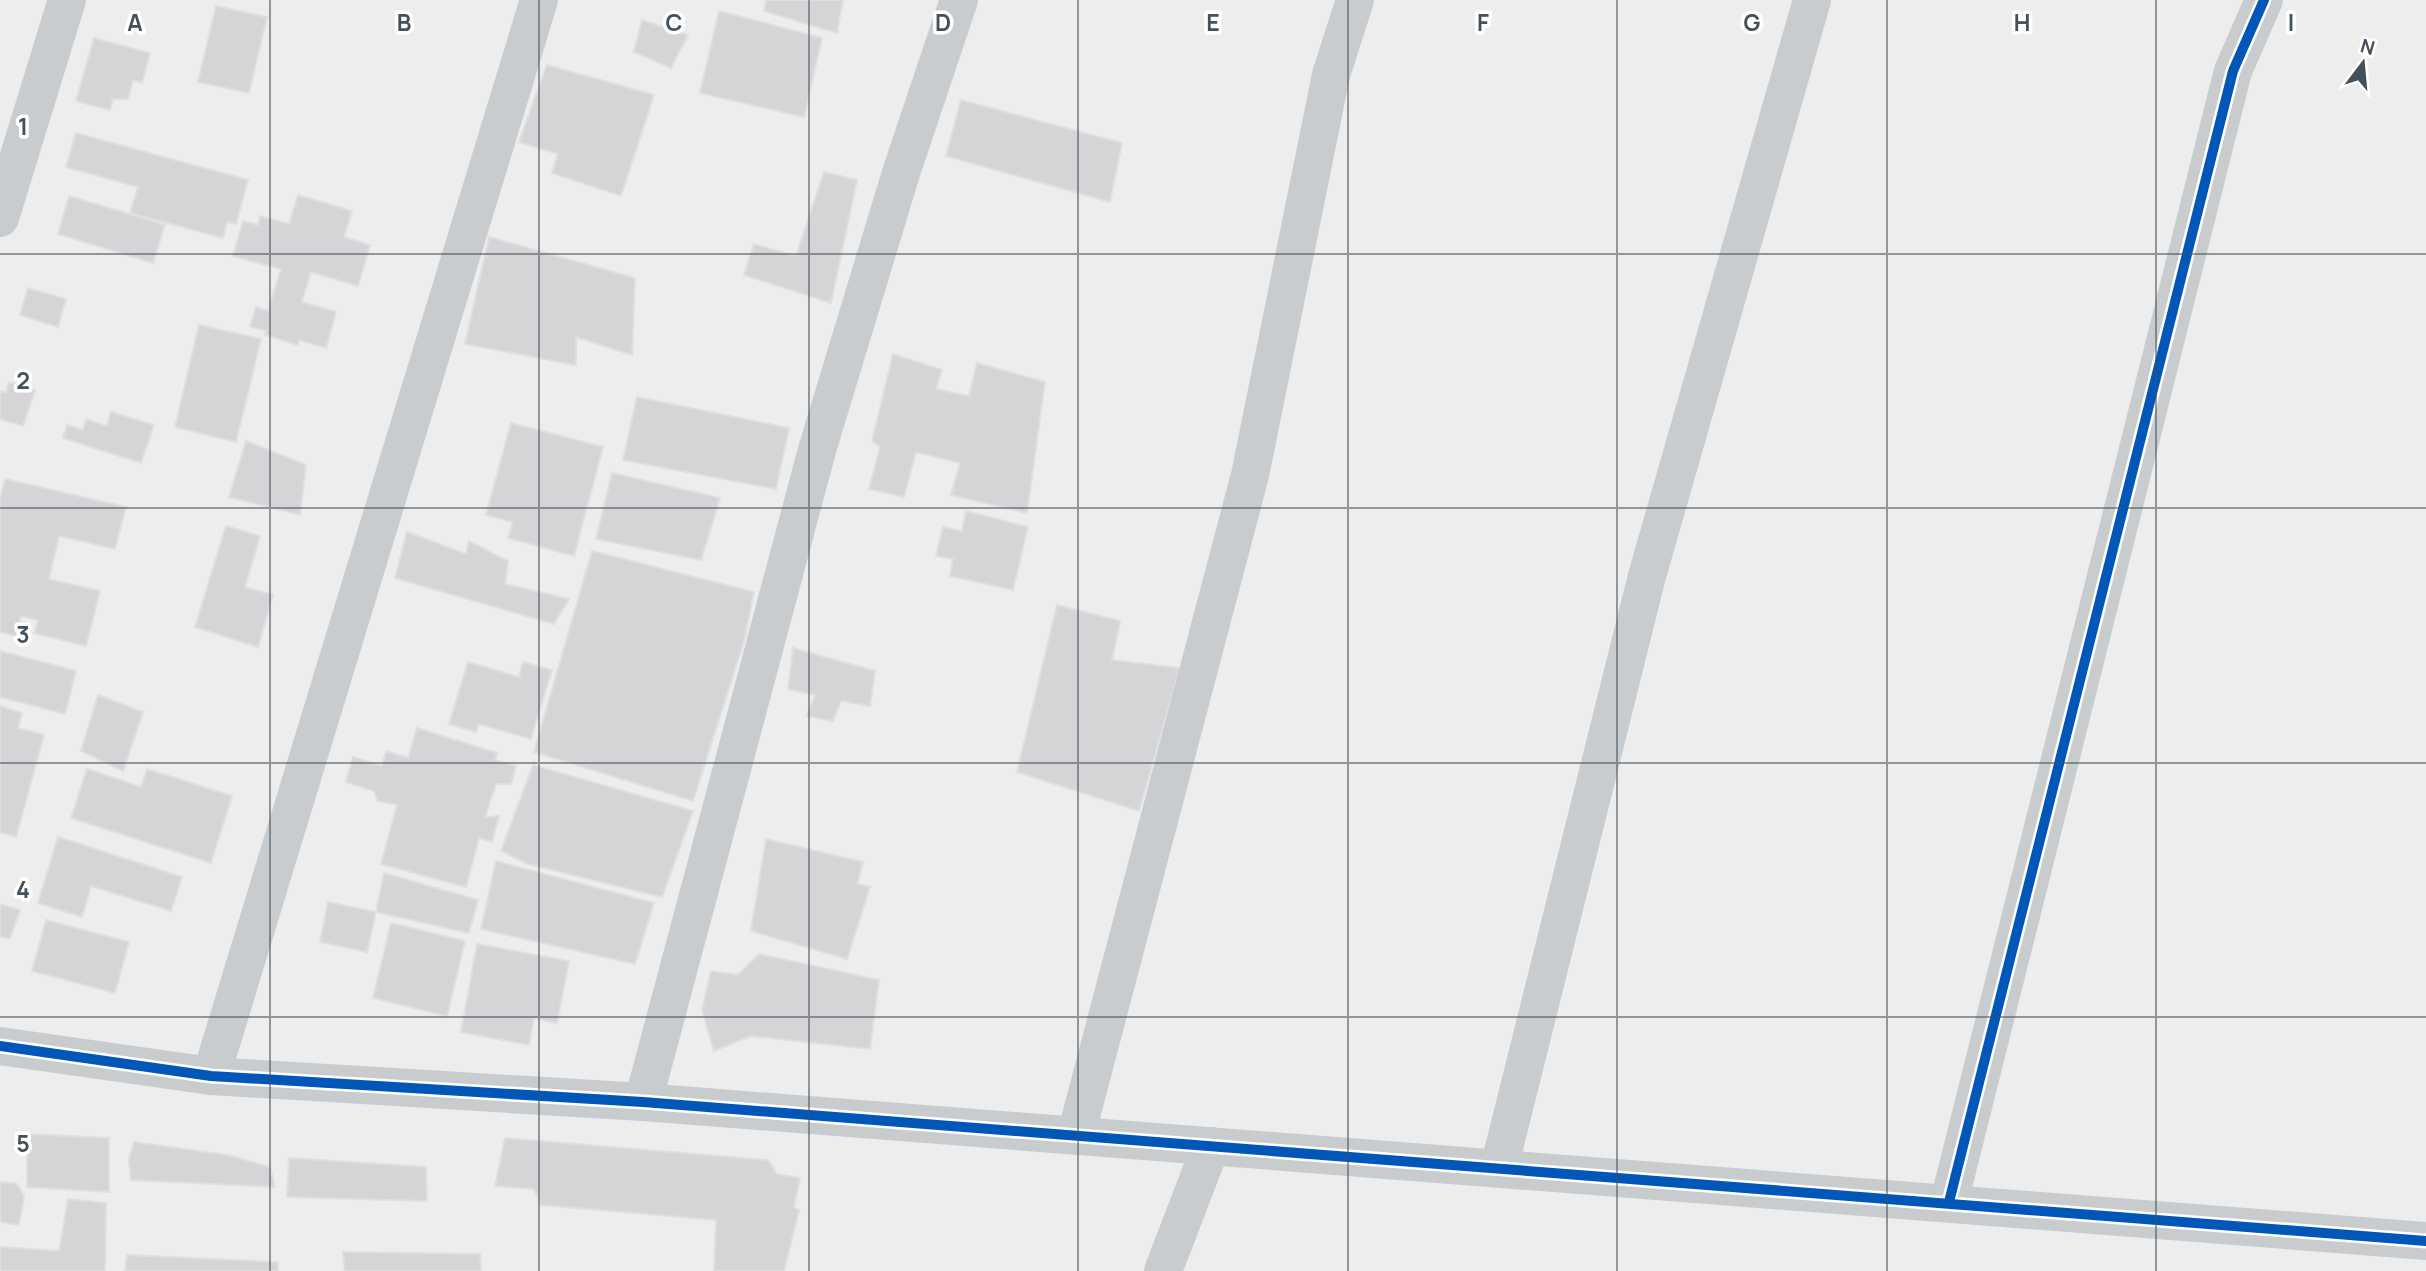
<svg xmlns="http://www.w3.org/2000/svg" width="2426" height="1271" viewBox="0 0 2426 1271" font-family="Manrope,sans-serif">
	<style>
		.building { fill: #d5d5d7; stroke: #dfdfe0; stroke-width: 2 }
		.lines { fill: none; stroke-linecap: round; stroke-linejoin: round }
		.minor { stroke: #c9ccce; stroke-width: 38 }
		.cycleway-casing { stroke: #fff; stroke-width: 15 }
		.cycleway { stroke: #0057b8; stroke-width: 10 }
		.grid { fill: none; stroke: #44505a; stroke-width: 2; stroke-opacity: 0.55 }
		.grid-label { font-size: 23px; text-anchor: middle; font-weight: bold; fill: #44505a; stroke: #fff; stroke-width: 7; stroke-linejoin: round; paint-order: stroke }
	</style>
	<rect width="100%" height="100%" fill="#eeeded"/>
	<g class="building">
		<polygon points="766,0 843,0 837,33 764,11"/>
		<polygon points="216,6 267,17 249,93 198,82"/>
		<polygon points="719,11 822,38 804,117 700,93"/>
		<polygon points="642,20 688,35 671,68 634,52"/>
		<polygon points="94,38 150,53 142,83 133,80 128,99 113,99 110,110 76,101"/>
		<polygon points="547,65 654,95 621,196 552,173 558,154 519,142"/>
		<polygon points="961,100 1122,143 1110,202 946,156"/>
		<polygon points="76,133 248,180 236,224 227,222 223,238 130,213 138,187 66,167"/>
		<polygon points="824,172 857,180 831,303 744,275 754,244 796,256"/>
		<polygon points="298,195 352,211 344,237 370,245 358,286 311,272 302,302 336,312 326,348 299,340 298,345 265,335 266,331 250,326 256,307 268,311 281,269 233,256 243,221 258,225 260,216 289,224"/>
		<polygon points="69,196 165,225 153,263 58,234"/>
		<polygon points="489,237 635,278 632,355 576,337 576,365 465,344"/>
		<polygon points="28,288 66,299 58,327 20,315"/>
		<polygon points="199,325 261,339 236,442 175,427"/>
		<polygon points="893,354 942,370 936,389 969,396 977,363 1045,382 1027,513 951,495 960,463 916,452 904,497 869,489 880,447 872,441"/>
		<polygon points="9,382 35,390 23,426 0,419 0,391 6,393"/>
		<polygon points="637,397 789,428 776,489 623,460"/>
		<polygon points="111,412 154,425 141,463 63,438 67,425 83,430 86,419 107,426"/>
		<polygon points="511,423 603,447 574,556 508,538 513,522 486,515"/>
		<polygon points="246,441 306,465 300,515 229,497"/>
		<polygon points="612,473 720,498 701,560 596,539"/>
		<polygon points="5,479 126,507 115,549 59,536 49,579 100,591 86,646 34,633 38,620 21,616 17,636 0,632 0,499"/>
		<polygon points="966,511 1028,527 1013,590 950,576 953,559 936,556 943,527 962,531"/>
		<polygon points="226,526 260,536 245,587 273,595 258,647 195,627"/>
		<polygon points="407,532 466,554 469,541 508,561 505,584 569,599 554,624 395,578"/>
		<polygon points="592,551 754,592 744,641 693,801 534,752"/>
		<polygon points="1057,605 1120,621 1112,660 1180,668 1139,811 1017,772"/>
		<polygon points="793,648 875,671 870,706 841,701 833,721 807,716 815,695 788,689"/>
		<polygon points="0,651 76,671 65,714 0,697"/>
		<polygon points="468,662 519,677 523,662 552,670 531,739 479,724 476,732 449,724"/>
		<polygon points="98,695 143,712 123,771 81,751"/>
		<polygon points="0,706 22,713 18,728 44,735 16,837 0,832"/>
		<polygon points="417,728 497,753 495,760 516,766 511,784 496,784 485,817 499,816 492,842 479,838 466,887 381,864 397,805 378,801 374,791 346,782 353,757 382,766 386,751 408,758"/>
		<polygon points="533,765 693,811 662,897 528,864 501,851"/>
		<polygon points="87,769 141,787 147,769 232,796 211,863 71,818"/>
		<polygon points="58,837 182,877 171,911 91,886 82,917 38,903"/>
		<polygon points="766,839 863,862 857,884 870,887 847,959 751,931"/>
		<polygon points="496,861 654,903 635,964 481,929"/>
		<polygon points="384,873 478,900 469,933 376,912"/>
		<polygon points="328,902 376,912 367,952 320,942"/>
		<polygon points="0,904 20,910 10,939 0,936"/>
		<polygon points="46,920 129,942 115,993 32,971"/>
		<polygon points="391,923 465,941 447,1016 373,998"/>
		<polygon points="477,944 569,961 557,1023 534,1018 529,1045 461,1032"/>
		<polygon points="759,954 879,980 870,1049 751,1036 714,1051 702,1010 711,971 738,975"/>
		<polygon points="27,1134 109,1138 109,1192 27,1187"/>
		<polygon points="505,1138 768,1160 777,1174 800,1178 794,1207 799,1210 784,1271 714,1271 716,1220 541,1205 534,1189 495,1186"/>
		<polygon points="134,1142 228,1155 270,1167 275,1187 131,1180 129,1159"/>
		<polygon points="289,1158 426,1167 427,1201 287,1197"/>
		<polygon points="0,1182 17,1184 24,1196 19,1225 0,1222"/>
		<polygon points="68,1199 106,1203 105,1271 0,1271 0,1247 59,1251"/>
		<polygon points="343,1252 480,1254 481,1271 345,1271"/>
		<polygon points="127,1255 278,1262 278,1271 125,1271"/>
	</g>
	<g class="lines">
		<g class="minor">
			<polyline points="0,218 67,0"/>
			<polyline points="0,1046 211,1076 643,1102 2426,1241"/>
			<polyline points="211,1076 539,0"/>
			<polyline points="643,1102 817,450 901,173 959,0"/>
			<polyline points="1076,1135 1250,475 1331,75 1355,0"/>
			<polyline points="1499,1168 1647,576 1812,0"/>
			<polyline points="1949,1202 2233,71 2264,0"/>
			<polyline points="1163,1271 1211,1146"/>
		</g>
		<defs>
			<g id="cycleway">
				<polyline points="0,1046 211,1076 643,1102 2426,1241"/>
				<polyline points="1949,1202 2233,71 2264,0"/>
			</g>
		</defs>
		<use href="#cycleway" class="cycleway-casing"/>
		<use href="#cycleway" class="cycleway"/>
	</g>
	<path class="grid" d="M270 0V1271M539 0V1271M809 0V1271M1078 0V1271M1348 0V1271M1617 0V1271M1887 0V1271M2156 0V1271M0 254H2426M0 508H2426M0 763H2426M0 1017H2426"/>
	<g class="grid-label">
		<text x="135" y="31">A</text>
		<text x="404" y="31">B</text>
		<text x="674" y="31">C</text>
		<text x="943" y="31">D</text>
		<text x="1213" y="31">E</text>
		<text x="1483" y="31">F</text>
		<text x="1752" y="31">G</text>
		<text x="2022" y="31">H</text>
		<text x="2291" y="31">I</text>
		<text x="23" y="135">1</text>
		<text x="23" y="389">2</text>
		<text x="23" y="643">3</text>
		<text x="23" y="898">4</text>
		<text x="23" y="1152">5</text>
	</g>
	<g transform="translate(2363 63) rotate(16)" stroke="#ffffff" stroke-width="5" paint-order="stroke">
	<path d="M0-5L12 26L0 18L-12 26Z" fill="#44505a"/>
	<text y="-10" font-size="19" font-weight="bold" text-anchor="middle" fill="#44505a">N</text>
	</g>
</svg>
